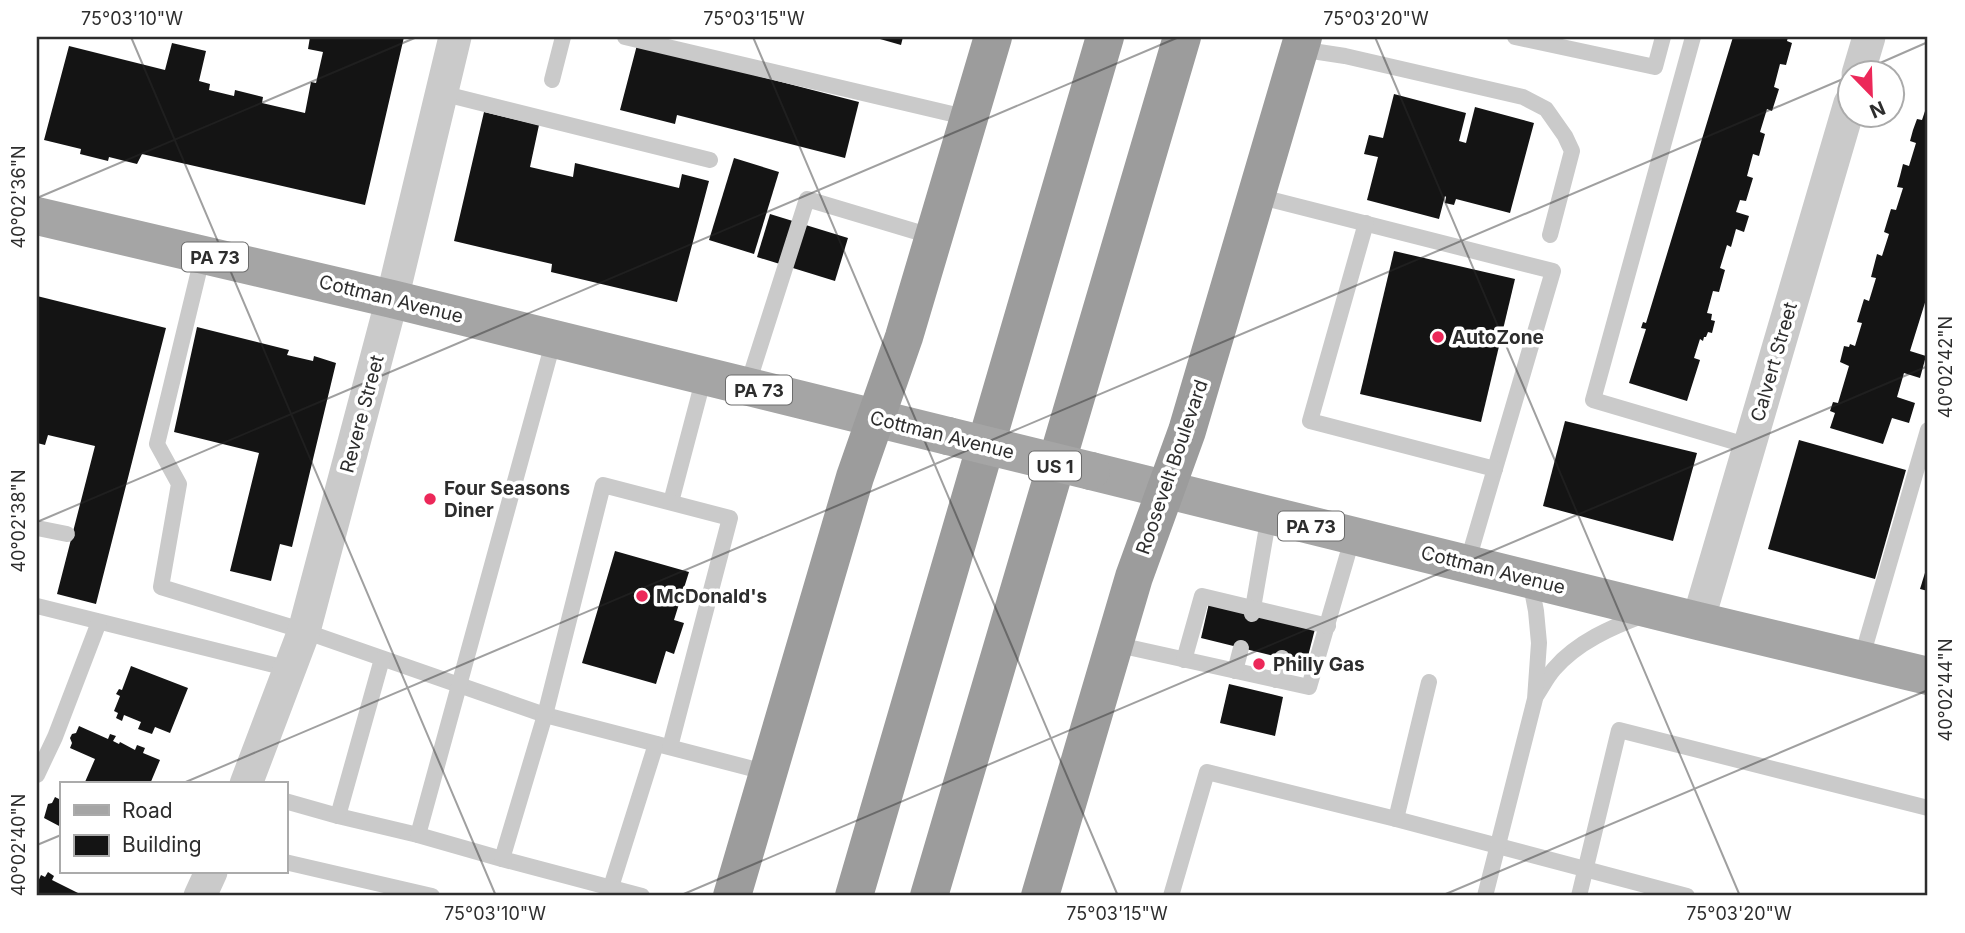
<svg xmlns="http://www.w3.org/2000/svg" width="1965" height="933" viewBox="0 0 1965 933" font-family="Inter,sans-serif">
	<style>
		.building { fill: #141414 }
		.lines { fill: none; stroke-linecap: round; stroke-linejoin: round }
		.service { stroke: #cacaca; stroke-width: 16 }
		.minor { stroke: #cacaca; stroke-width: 33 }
		.primary { stroke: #a5a5a5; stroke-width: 38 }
		.trunk { stroke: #9c9c9c; stroke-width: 38 }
		.primary-bridge { stroke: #a5a5a5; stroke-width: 38 }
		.ticks { fill: none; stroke: #2d2d2d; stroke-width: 2; stroke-opacity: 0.45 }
		.poi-dot { fill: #ec2859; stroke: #fff; stroke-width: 2.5 }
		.labels { text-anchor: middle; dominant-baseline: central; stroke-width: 7; stroke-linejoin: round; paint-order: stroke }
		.shield { fill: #fff; stroke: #6c6c6c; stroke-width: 2 }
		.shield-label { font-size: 18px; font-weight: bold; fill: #2d2d2d }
		.street-label { font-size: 19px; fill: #2d2d2d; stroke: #fff }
		.poi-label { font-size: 19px; font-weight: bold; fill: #2d2d2d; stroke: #fff; text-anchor: start }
		.neatline { fill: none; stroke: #2d2d2d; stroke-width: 2.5 }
		.ticks-label { font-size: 18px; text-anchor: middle; fill: #2d2d2d }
	</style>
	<rect width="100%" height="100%" fill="#fff"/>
	<g class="building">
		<polygon points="310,37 404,37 365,205 142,154 137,164 109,157 108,161 80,154 81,149 44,140 69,46 165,70 172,43 206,51 199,81 210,84 209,90 234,96 235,90 263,97 262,103 305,113 311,82 316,83 323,52 308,49"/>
		<polygon points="873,37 903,37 901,45"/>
		<polygon points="1733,37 1788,37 1787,41 1792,43 1786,65 1780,64 1774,87 1779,89 1772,111 1767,109 1760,132 1765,134 1759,156 1753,154 1747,176 1753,178 1746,201 1740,200 1736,212 1749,216 1744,232 1736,229 1731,247 1727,245 1720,268 1725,270 1719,292 1713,291 1707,313 1712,314 1711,320 1715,321 1712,333 1708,332 1706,337 1704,337 1703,341 1700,339 1694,358 1700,360 1687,401 1629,383 1646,329 1641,328 1643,322 1646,323"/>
		<polygon points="637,45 859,102 845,158 677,115 675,124 620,110"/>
		<polygon points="1394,94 1466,113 1459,141 1466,143 1475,107 1534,123 1510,213 1456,199 1454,205 1445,203 1446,197 1445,196 1439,219 1367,200 1378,157 1364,154 1369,135 1383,138"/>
		<polygon points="1928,102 1928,293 1910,351 1926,356 1920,378 1904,373 1897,397 1915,403 1909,423 1892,418 1883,444 1830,428 1835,413 1830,411 1833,402 1838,403 1849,366 1840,362 1844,346 1849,347 1850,344 1855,346 1862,323 1857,322 1864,299 1869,301 1876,278 1871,277 1877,254 1882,256 1889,234 1884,232 1887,222 1891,209 1896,210 1903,188 1897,187 1900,176 1903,164 1909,166 1916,143 1910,141 1913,130 1917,119 1922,120"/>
		<polygon points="484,112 539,125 530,167 573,177 575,163 679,188 682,174 709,181 677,302 551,272 552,264 454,241"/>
		<polygon points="734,158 779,172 754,254 709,240"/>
		<polygon points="770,214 848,238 835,281 757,257"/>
		<polygon points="1394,251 1515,279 1481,422 1360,394"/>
		<polygon points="37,296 166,328 96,604 57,594 95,446 48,435 45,445 37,443"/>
		<polygon points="197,327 289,350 287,355 313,361 314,356 336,363 292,547 280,544 271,581 230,571 259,453 174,432"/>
		<polygon points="1565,421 1697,453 1673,541 1543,506"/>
		<polygon points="1799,440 1906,470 1875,579 1768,549"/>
		<polygon points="615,551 689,572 674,620 684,623 674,654 666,651 656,684 582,663"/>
		<polygon points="1928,563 1928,591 1920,589"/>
		<polygon points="1209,603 1315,629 1306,664 1201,638"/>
		<polygon points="131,666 188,688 170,733 155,727 152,734 138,729 141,722 124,715 122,721 116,718 118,713 114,711 120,696 116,694 119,689 122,690"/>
		<polygon points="1229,684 1283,697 1275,736 1220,723"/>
		<polygon points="79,726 108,739 110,734 116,736 113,741 119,744 120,742 135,750 137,745 145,748 143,753 160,760 150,784 90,784 85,782 95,759 70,748 72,743 70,738 72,734 76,733"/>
		<polygon points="55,797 61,800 61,827 44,818 48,804 52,803"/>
		<polygon points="48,872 54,876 52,880 84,896 37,896 37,884 41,875 45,877"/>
	</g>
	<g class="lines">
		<g class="service">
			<polyline points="625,37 969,118"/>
			<polyline points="1515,37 1655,67 1663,37"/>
			<polyline points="1693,37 1593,400 1749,446"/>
			<polyline points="1299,49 1345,56 1523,97 1546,109 1565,136 1572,151 1550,235"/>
			<polyline points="552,80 563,37"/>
			<polyline points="441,93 710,160"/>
			<polyline points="1257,196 1553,271 1467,564"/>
			<polyline points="1366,223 1310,421 1495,469"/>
			<polyline points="203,254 157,444 179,484 161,587 304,631 545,715 769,773"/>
			<polyline points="747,387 807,199 934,237"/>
			<polyline points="671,502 704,377"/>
			<polyline points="37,528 67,534"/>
			<polyline points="37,606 290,669"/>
			<polyline points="1252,614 1269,515"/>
			<polyline points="1114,644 1309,687 1353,536"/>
			<polyline points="382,659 338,816 418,835"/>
			<polyline points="1184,660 1202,596 1328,626"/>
			<polyline points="1861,660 1928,430"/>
			<polyline points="1235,671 1241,648"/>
			<polyline points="1276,680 1282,658"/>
			<path d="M1536 696C1542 687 1547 677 1554 669 1577 642 1612 627 1644 615"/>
			<polyline points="37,775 55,737 99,622"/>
			<polyline points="285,801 338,816"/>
			<polyline points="1396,819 1429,682"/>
			<polyline points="502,859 418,835 554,339"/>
			<polyline points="285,862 432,896"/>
			<polyline points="611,887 656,744"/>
			<polyline points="642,896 502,859 545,715 603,485 730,518 670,747"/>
			<polyline points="1171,896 1207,772 1396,819 1687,896"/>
			<polyline points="1485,896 1535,699 1539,643 1536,611 1530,580"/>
			<polyline points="1579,896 1619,730 1928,808"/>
		</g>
		<g class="minor">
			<polyline points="1858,74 1869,37"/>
			<polyline points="1698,621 1850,103"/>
			<polyline points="246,784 304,631 392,299 455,37"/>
			<polyline points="200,896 211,872"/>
		</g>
		<g class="primary">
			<polyline points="37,216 392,299 948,436"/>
			<polyline points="1091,471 1698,621 1928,676"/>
		</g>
		<g class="trunk">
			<polyline points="732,896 855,477 904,337 993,37"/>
			<polyline points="854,896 1105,37"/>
			<polyline points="929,896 1182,37"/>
			<polyline points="1040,896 1134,577 1187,431 1303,37"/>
		</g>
		<polyline class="primary-bridge" points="948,436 1091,471"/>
	</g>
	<path class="ticks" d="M131 37 496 896M753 37 1118 896M1375 37 1740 896M1855 74 1928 42M37 198 417 37M37 522 1179 37M181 784 1850 76M37 845 61 835M679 896 1928 366M1441 896 1928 690"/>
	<g class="poi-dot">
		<circle cx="1438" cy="337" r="7"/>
		<circle cx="430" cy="499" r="7"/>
		<circle cx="642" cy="596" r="7"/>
		<circle cx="1259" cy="664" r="7"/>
	</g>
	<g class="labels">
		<g class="shield">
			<rect x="182" y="242.5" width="66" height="29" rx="5"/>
			<rect x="726" y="375.5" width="66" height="29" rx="5"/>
			<rect x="1029" y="451.5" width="52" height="29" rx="5"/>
			<rect x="1278" y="511.5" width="66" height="29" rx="5"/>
		</g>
		<g class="shield-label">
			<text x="215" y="257">PA 73</text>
			<text x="759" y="390">PA 73</text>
			<text x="1055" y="466">US 1</text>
			<text x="1311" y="526">PA 73</text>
		</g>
		<g class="street-label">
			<text transform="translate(391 299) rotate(14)">Cottman Avenue</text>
			<text transform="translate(1774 362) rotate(-74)">Calvert Street</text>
			<text transform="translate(362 414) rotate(-75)">Revere Street</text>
			<text transform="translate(942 435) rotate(14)">Cottman Avenue</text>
			<text transform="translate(1172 467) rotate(-71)">Roosevelt Boulevard</text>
			<text transform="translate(1493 570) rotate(14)">Cottman Avenue</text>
		</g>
		<g class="poi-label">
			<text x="1452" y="337">AutoZone</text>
			<text x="444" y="488">Four Seasons<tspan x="444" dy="22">Diner</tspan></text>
			<text x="656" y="596">McDonald's</text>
			<text x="1273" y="664">Philly Gas</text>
		</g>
	</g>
	<rect width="1965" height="933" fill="none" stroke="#ffffff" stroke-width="77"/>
	<rect x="60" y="782" width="228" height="91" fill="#ffffff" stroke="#ababab" stroke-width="2"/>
	<rect x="74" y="805" width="35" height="10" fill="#a5a5a5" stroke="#ababab" stroke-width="2"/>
	<text x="122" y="818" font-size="21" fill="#2d2d2d">Road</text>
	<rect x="74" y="835" width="35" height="21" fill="#141414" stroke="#ababab" stroke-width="2"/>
	<text x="122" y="852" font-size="21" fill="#2d2d2d">Building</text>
	<g transform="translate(1871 94) rotate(157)"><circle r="33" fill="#ffffff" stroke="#ababab" stroke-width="2"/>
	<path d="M0-5L12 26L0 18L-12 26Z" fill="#ec2859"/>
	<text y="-10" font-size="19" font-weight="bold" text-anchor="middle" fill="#2d2d2d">N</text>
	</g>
	<rect x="38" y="38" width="1888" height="856" class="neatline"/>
	<g class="ticks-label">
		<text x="132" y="25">75°03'10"W</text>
		<text x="754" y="25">75°03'15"W</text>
		<text x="1376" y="25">75°03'20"W</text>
		<text transform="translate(19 197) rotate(-90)" y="6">40°02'36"N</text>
		<text transform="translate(1946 367) rotate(-90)" y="6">40°02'42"N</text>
		<text transform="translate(19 521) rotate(-90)" y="6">40°02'38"N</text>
		<text transform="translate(1946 690) rotate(-90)" y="6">40°02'44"N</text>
		<text transform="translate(19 845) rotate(-90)" y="6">40°02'40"N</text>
		<text x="495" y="920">75°03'10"W</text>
		<text x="1117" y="920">75°03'15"W</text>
		<text x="1739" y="920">75°03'20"W</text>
	</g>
</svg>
